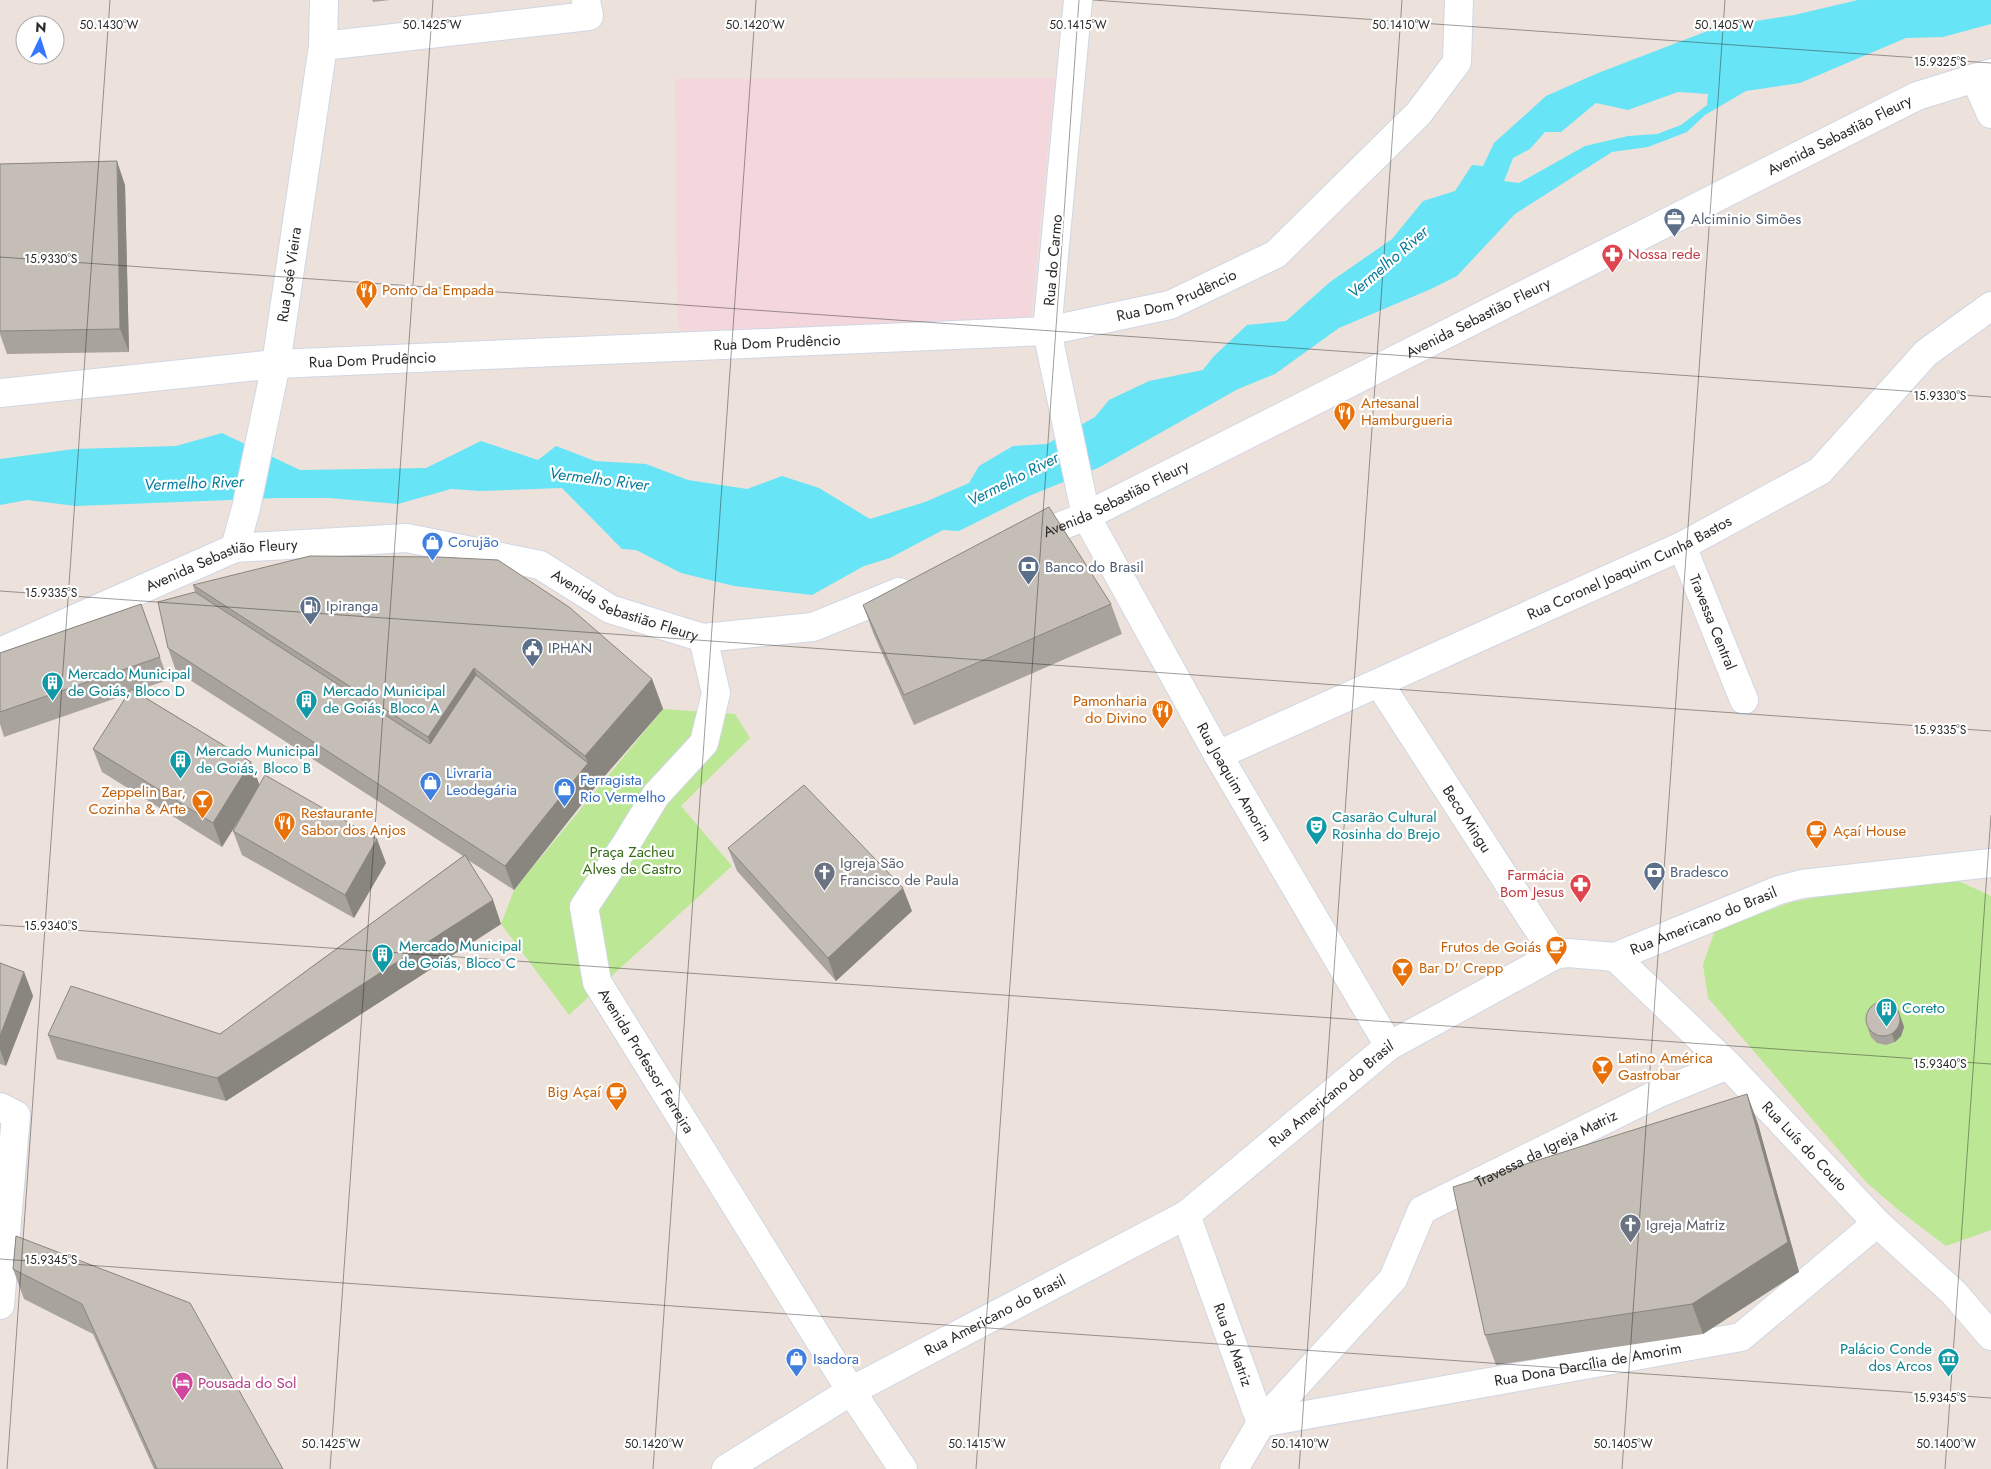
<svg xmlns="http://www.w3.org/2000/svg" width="1991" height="1469" viewBox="0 0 1991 1469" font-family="Jost,sans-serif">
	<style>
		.medical { fill: #f4d7dd }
		.green { fill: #bce794 }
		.water { fill: #67e4f5; fill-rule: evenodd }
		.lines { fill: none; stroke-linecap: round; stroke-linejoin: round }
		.street-casing { stroke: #d0d6e4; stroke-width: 30 }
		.secondary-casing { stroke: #d0d6e4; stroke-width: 30 }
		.street { stroke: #fff; stroke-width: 28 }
		.secondary { stroke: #fff; stroke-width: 28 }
		.wall { fill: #a9a39d }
		.shaded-wall { fill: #89857f }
		.building { fill: #c4beb6; stroke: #89857f }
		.ticks { fill: none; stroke: #2a2a2a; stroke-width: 1; stroke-opacity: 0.45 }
		.labels { text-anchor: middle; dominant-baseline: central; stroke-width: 4.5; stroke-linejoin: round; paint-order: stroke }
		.street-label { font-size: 15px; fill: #2a2a2a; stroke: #fff }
		.service-label { font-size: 15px; fill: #4e5e75; stroke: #fff; text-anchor: start }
		.health-label { font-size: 15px; fill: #be3a42; stroke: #fff; text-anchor: start }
		.food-label { font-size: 15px; fill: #c56008; stroke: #fff; text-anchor: start }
		.shop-label { font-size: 15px; fill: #366cbe; stroke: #fff; text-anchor: start }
		.culture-label { font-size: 15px; fill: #0d838f; stroke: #fff; text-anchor: start }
		.park-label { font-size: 15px; fill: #346b16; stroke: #fff }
		.worship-label { font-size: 15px; fill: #5b616d; stroke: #fff; text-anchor: start }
		.hotel-label { font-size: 15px; fill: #b23c85; stroke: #fff; text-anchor: start }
		.water-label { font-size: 16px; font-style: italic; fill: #077c9a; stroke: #fff }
		.ticks-label { font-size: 12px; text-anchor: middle; fill: #2a2a2a; stroke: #fff; stroke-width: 4.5; stroke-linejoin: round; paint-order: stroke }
	</style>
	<rect width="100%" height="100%" fill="#ede2db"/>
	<polygon class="medical" points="1055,78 1030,327 685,341 677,319 675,79"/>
	<g class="green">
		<polygon points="663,709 735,714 750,738 681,806 732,866 569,1015 501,924 514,890"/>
		<polygon points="1950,877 1991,896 1991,1230 1946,1246 1901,1212 1867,1183 1708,998 1703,965 1715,930 1792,902 1881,885"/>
	</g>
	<path class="water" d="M1858 0H1991V24L1943 37 1906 38 1800 83 1746 91 1705 115 1687 132 1648 147 1612 152 1515 214 1457 276 1431 289 1339 328 1275 374 1238 389 1100 467 1029 496 959 531 943 530 890 558 864 566 812 595 734 586 681 573 636 550 622 549 562 488 481 491 451 489 398 504 329 498H279L76 506 27 500 0 505V459L74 449 176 446 222 433 300 470 426 468 481 441 538 460 556 446 595 461 646 464 688 480 747 489 782 476 819 488 870 519 925 502 969 483 979 466 1013 446 1047 444 1095 417 1109 400 1149 381 1203 370 1214 356 1247 325 1286 321 1330 282 1392 239 1423 201 1455 191 1472 165 1483 166 1494 143 1546 96 1598 73 1718 27 1794 15ZM1678 92 1708 94 1707 105 1681 125 1657 134 1628 136 1585 146 1519 183 1504 181 1513 158 1530 149 1545 132H1561L1596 103 1628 110Z"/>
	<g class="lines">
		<defs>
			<g id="street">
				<path id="s1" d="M1078 0 1047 331 1086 516 1218 755 1389 1046"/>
				<polyline points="323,46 589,16 586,0"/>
				<polyline points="1975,78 1991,114"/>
				<path id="s2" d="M0 393 276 364 1047 331 1170 305 1276 254 1419 113 1457 62 1459 0"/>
				<path id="s3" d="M1682 546 1744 700"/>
				<path id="s4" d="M235 548 246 508 276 364 323 46 324 0"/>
				<path id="s5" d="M703 638 716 693 704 743 656 795 626 844 584 907 597 982 851 1391 903 1469"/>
				<path id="s6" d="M1379 683 1555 955"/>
				<path id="s7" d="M1218 755 1682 546 1820 471 1926 353 1991 306"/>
				<path id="s8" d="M1615 957 1728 1065 1877 1223 1954 1293 1991 1336"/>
				<path id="s9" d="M1186 1215 1261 1423"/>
				<path id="s10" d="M1261 1423 1741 1337 1877 1223"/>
				<path id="s11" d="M726 1469 851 1391 1186 1215 1389 1046 1555 955 1568 953 1615 957 1779 890 1802 884 1991 863"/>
				<path id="s12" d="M1234 1469 1261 1423 1393 1279 1422 1210 1659 1093 1728 1065"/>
			</g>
			<g id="secondary">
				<path id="s13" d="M1026 540 1086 516 1917 96 1991 73"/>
				<path id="s14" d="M0 652 235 548 407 538 540 565 610 609 703 638 813 627 899 592"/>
				<polyline points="0,1107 16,1115 0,1305"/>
			</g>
		</defs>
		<use href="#street" class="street-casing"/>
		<use href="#secondary" class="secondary-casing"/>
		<use href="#street" class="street"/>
		<use href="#secondary" class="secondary"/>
	</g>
	<g class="wall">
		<polygon points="372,0 390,0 373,2"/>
		<polygon points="0,164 125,185 129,352 7,354 0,334"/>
		<polygon points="193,585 652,679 663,709 596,786 514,890 468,860 493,900 501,924 226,1101 57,1059 48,1035 220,1034 463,856 176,671 168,648 195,592"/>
		<polygon points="141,604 168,680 135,691 251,762 259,785 386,863 354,918 242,855 233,831 255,793 222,847 102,772 93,749 128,694 4,737 0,724 0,653"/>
		<polygon points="1111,604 1122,634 914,725 874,635 863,605"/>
		<polygon points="728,848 912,911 836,981 737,871"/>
		<polygon points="0,963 24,972 33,996 6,1066 0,1064"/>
		<polygon points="1901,1018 1904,1027 1901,1036 1895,1042 1886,1045 1877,1043 1871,1037 1868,1029"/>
		<polygon points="1747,1094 1758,1124 1799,1272 1703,1334 1496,1365 1485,1335"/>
		<polygon points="16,1236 283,1469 154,1469 93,1334 24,1299 13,1269"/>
	</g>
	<g class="shaded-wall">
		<polygon points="117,161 125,185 129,352 120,329"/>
		<polygon points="474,668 485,698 439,767 428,737"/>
		<polygon points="652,679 663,709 596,786 514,890 505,866 588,763 585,756"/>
		<polygon points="251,762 260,786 222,847 213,823"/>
		<polygon points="377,839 386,863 354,918 345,895"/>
		<polygon points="903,888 912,911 836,981 828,958"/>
		<polygon points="493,900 501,924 226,1101 217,1078"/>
		<polygon points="24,972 33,996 6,1066 0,1049 0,1036"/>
		<polygon points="1898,1010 1904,1027 1901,1036 1895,1042 1892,1034"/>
		<polygon points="1747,1094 1758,1124 1799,1272 1703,1334 1692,1304"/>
	</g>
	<g class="building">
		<polygon points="117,161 120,329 0,331 0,164"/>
		<polygon points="1049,507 1111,604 904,695 863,605"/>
		<polygon points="310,556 438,557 498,560 569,607 652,679 585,756 474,668 428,737 193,585"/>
		<polygon points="195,592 430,744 476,675 588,763 505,866 168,648 158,602"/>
		<polygon points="141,604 160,657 0,712 0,653"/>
		<polygon points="131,689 251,762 213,823 93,749"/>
		<polygon points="265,775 377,839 345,895 233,831"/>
		<polygon points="804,785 903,888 828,958 728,848"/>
		<polygon points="465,855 493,900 217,1078 48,1035 71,986 220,1034"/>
		<polygon points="0,963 24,972 0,1036"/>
		<circle cx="1883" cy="1019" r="17"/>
		<polygon points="1747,1094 1788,1242 1692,1304 1485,1335 1453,1187"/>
		<polygon points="16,1236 190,1303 283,1469 157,1469 82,1304 13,1269"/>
	</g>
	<path class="ticks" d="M1093 0 1991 63M0 257 1991 397M0 591 1991 731M0 925 1991 1064M0 1259 1991 1398M7 1469 110 0M330 1469 433 0M653 1469 756 0M976 1469 1079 0M1299 1469 1402 0M1622 1469 1725 0M1945 1469 1991 815"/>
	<defs>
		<symbol id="office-pin" viewBox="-11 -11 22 30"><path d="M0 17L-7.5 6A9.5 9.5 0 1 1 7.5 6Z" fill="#5c6f8a" stroke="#fff"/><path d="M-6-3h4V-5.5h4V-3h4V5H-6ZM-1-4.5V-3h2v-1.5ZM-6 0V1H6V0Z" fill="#fff"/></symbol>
		<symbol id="pharmacy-pin" viewBox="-11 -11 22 30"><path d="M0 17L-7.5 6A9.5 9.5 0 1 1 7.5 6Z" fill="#e0444e" stroke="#fff"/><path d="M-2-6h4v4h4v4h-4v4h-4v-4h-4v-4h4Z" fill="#fff"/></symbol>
		<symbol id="restaurant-pin" viewBox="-11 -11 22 30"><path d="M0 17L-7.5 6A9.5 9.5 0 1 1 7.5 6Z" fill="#e8710a" stroke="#fff"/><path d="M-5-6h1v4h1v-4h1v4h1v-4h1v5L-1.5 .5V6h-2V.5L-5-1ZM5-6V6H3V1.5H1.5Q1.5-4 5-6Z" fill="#fff"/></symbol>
		<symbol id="shop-pin" viewBox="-11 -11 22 30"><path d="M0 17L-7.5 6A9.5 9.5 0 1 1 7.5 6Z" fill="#3f7fe0" stroke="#fff"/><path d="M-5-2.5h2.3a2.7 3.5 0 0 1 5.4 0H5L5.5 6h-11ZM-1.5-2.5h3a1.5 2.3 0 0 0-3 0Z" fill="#fff"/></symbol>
		<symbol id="bank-pin" viewBox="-11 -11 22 30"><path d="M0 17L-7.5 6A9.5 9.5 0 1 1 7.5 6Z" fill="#5c6f8a" stroke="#fff"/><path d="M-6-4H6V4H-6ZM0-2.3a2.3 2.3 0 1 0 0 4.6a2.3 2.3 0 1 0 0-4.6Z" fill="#fff"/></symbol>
		<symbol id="fuel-pin" viewBox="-11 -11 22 30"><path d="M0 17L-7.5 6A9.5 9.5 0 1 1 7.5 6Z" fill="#5c6f8a" stroke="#fff"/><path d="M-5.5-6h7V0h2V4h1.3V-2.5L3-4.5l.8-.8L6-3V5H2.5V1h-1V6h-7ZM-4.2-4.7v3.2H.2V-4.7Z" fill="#fff"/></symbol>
		<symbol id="civic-pin" viewBox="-11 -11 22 30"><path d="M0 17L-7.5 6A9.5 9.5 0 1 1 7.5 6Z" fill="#5c6f8a" stroke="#fff"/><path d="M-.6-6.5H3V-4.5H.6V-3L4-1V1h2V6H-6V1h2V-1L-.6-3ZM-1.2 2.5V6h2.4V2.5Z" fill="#fff"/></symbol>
		<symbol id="building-pin" viewBox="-11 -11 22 30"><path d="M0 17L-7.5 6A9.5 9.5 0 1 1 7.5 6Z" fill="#0f9aa8" stroke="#fff"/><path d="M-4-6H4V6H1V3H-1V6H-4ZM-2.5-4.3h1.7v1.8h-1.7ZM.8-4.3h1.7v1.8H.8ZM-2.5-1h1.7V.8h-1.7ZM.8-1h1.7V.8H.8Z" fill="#fff"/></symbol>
		<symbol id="bar-pin" viewBox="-11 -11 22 30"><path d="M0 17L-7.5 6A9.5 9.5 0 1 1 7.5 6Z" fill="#e8710a" stroke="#fff"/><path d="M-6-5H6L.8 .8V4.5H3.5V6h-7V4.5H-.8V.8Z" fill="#fff"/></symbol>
		<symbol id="theatre-pin" viewBox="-11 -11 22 30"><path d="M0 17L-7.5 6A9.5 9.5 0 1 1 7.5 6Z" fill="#0f9aa8" stroke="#fff"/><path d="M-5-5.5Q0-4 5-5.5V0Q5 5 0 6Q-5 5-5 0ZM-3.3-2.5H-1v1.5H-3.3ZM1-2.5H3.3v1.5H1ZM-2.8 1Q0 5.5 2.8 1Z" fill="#fff"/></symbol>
		<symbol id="cafe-pin" viewBox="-11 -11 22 30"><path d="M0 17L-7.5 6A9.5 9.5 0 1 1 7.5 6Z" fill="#e8710a" stroke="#fff"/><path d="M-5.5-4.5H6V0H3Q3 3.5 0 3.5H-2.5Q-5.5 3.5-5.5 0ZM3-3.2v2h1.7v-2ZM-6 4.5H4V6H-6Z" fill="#fff"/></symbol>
		<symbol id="church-pin" viewBox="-11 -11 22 30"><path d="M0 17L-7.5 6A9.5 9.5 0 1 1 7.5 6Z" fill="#6b7280" stroke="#fff"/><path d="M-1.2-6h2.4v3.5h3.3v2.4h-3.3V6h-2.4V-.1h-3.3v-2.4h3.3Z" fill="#fff"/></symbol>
		<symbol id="museum-pin" viewBox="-11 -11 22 30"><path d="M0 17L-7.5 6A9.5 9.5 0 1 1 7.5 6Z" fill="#0f9aa8" stroke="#fff"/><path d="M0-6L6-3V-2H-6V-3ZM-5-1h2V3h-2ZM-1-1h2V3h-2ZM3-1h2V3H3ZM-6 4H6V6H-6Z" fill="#fff"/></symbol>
		<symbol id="hotel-pin" viewBox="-11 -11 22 30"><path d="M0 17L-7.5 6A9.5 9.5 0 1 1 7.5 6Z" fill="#d1479c" stroke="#fff"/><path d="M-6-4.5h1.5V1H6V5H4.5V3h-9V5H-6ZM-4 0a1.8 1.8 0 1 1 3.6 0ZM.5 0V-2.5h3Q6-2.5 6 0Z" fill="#fff"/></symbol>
	</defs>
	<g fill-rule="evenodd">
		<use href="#office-pin" x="1662" y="206" width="25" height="34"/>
		<use href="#pharmacy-pin" x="1600" y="242" width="25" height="34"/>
		<use href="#restaurant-pin" x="354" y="278" width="25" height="34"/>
		<use href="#restaurant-pin" x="1332" y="400" width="25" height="34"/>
		<use href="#shop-pin" x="420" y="530" width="25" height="34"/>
		<use href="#bank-pin" x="1016" y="554" width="25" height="34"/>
		<use href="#fuel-pin" x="298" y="594" width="25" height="34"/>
		<use href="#civic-pin" x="520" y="636" width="25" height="34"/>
		<use href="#building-pin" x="40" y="670" width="25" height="34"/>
		<use href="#building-pin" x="294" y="688" width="25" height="34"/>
		<use href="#restaurant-pin" x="1150" y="698" width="25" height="34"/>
		<use href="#building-pin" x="168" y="748" width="25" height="34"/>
		<use href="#shop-pin" x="418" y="770" width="25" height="34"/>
		<use href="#shop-pin" x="552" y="776" width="25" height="34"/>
		<use href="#bar-pin" x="190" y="788" width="25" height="34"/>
		<use href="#restaurant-pin" x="272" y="810" width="25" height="34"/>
		<use href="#theatre-pin" x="1304" y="814" width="25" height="34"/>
		<use href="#cafe-pin" x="1804" y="818" width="25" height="34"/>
		<use href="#church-pin" x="812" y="860" width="25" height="34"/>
		<use href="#bank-pin" x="1642" y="860" width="25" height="34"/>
		<use href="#pharmacy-pin" x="1568" y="872" width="25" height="34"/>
		<use href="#cafe-pin" x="1544" y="934" width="25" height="34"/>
		<use href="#building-pin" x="370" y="942" width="25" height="34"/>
		<use href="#bar-pin" x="1390" y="956" width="25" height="34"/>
		<use href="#building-pin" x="1874" y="996" width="25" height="34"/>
		<use href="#bar-pin" x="1590" y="1054" width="25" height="34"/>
		<use href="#cafe-pin" x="604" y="1080" width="25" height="34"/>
		<use href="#church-pin" x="1618" y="1212" width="25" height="34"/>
		<use href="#museum-pin" x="1936" y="1346" width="25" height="34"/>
		<use href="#shop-pin" x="784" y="1346" width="25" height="34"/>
		<use href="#hotel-pin" x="170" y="1370" width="25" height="34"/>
	</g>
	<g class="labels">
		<g class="street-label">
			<text stroke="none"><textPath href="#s13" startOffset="909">Avenida Sebastião Fleury</textPath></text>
			<text transform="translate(1053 260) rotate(-85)">Rua do Carmo</text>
			<text stroke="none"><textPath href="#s4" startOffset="279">Rua José Vieira</textPath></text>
			<text stroke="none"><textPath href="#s2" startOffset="1184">Rua Dom Prudêncio</textPath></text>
			<text stroke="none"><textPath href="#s13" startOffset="504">Avenida Sebastião Fleury</textPath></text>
			<text stroke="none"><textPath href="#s2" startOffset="779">Rua Dom Prudêncio</textPath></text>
			<text stroke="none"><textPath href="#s2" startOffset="374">Rua Dom Prudêncio</textPath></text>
			<text stroke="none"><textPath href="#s13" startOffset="99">Avenida Sebastião Fleury</textPath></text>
			<text stroke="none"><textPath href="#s14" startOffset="240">Avenida Sebastião Fleury</textPath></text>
			<text stroke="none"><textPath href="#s7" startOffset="452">Rua Coronel Joaquim Cunha Bastos</textPath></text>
			<text stroke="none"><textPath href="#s14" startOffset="660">Avenida Sebastião Fleury</textPath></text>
			<text stroke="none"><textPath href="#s3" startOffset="82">Travessa Central</textPath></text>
			<text stroke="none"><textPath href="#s1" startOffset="826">Rua Joaquim Amorim</textPath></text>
			<text stroke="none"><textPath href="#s6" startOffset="162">Beco Mingu</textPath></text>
			<text stroke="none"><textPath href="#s11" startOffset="1135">Rua Americano do Brasil</textPath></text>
			<text stroke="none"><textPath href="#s5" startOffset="481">Avenida Professor Ferreira</textPath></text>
			<text stroke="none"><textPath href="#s11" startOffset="715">Rua Americano do Brasil</textPath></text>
			<text stroke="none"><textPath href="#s8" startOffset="268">Rua Luís do Couto</textPath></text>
			<text stroke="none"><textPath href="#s12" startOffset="462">Travessa da Igreja Matriz</textPath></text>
			<text stroke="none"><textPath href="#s11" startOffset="310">Rua Americano do Brasil</textPath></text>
			<text stroke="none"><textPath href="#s9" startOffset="138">Rua da Matriz</textPath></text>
			<text stroke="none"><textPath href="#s10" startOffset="332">Rua Dona Darcília de Amorim</textPath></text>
		</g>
		<g class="service-label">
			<text x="1691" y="219">Alciminio Simões</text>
			<text x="1045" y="567">Banco do Brasil</text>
			<text x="326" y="606">Ipiranga</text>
			<text x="548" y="648">IPHAN</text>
			<text x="1670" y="872">Bradesco</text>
		</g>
		<g class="health-label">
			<text x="1628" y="254">Nossa rede</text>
			<text x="1564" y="875" text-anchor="end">Farmácia<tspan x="1564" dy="17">Bom Jesus</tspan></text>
		</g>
		<g class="food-label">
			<text x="382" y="290">Ponto da Empada</text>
			<text x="1361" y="403">Artesanal<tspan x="1361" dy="17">Hamburgueria</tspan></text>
			<text x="1147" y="701" text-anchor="end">Pamonharia<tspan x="1147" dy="17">do Divino</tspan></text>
			<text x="186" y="792" text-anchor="end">Zeppelin Bar,<tspan x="186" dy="17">Cozinha &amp; Arte</tspan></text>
			<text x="301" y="813">Restaurante<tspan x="301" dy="17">Sabor dos Anjos</tspan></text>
			<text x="1833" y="831">Açaí House</text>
			<text x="1541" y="947" text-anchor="end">Frutos de Goiás</text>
			<text x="1419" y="968">Bar D' Crepp</text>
			<text x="1618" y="1058">Latino América<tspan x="1618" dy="17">Gastrobar</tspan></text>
			<text x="601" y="1092" text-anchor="end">Big Açaí</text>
		</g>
		<g class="shop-label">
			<text x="448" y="542">Corujão</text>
			<text x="446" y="773">Livraria<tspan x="446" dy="17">Leodegária</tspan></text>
			<text x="580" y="780">Ferragista<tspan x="580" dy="17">Rio Vermelho</tspan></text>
			<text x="813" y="1359">Isadora</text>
		</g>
		<g class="culture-label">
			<text x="68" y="674">Mercado Municipal<tspan x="68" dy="17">de Goiás, Bloco D</tspan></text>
			<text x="323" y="691">Mercado Municipal<tspan x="323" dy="17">de Goiás, Bloco A</tspan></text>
			<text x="196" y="751">Mercado Municipal<tspan x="196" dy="17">de Goiás, Bloco B</tspan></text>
			<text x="1332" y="817">Casarão Cultural<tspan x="1332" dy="17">Rosinha do Brejo</tspan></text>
			<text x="399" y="946">Mercado Municipal<tspan x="399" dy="17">de Goiás, Bloco C</tspan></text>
			<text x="1902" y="1008">Coreto</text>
			<text x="1932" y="1349" text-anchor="end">Palácio Conde<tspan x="1932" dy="17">dos Arcos</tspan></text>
		</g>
		<g class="park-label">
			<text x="632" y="852">Praça Zacheu<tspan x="632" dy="17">Alves de Castro</tspan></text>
		</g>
		<g class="worship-label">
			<text x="840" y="863">Igreja São<tspan x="840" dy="17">Francisco de Paula</tspan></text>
			<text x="1646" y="1225">Igreja Matriz</text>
		</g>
		<g class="hotel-label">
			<text x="198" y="1383">Pousada do Sol</text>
		</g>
		<g class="water-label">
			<text transform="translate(1388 262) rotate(-41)">Vermelho River</text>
			<text transform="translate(599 479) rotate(7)">Vermelho River</text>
			<text transform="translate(1013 479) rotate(-27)">Vermelho River</text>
			<text transform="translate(194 483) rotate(-2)">Vermelho River</text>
		</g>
	</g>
	<g class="ticks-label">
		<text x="109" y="29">50.1430°W</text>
		<text x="432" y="29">50.1425°W</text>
		<text x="755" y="29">50.1420°W</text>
		<text x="1078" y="29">50.1415°W</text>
		<text x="1401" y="29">50.1410°W</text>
		<text x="1724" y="29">50.1405°W</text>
		<text x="1940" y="66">15.9325°S</text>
		<text x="51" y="263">15.9330°S</text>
		<text x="1940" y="400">15.9330°S</text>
		<text x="51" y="597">15.9335°S</text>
		<text x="1940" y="734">15.9335°S</text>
		<text x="51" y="930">15.9340°S</text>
		<text x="1940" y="1068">15.9340°S</text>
		<text x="51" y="1264">15.9345°S</text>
		<text x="1940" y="1402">15.9345°S</text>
		<text x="331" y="1448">50.1425°W</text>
		<text x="654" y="1448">50.1420°W</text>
		<text x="977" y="1448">50.1415°W</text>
		<text x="1300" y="1448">50.1410°W</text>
		<text x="1623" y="1448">50.1405°W</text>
		<text x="1946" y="1448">50.1400°W</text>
	</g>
	<g transform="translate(40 40) rotate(4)"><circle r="24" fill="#ffffff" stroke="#aaaaaa"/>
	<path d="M0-4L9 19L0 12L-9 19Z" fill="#3578ff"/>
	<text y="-8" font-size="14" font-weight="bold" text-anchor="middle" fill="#2a2a2a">N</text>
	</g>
</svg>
